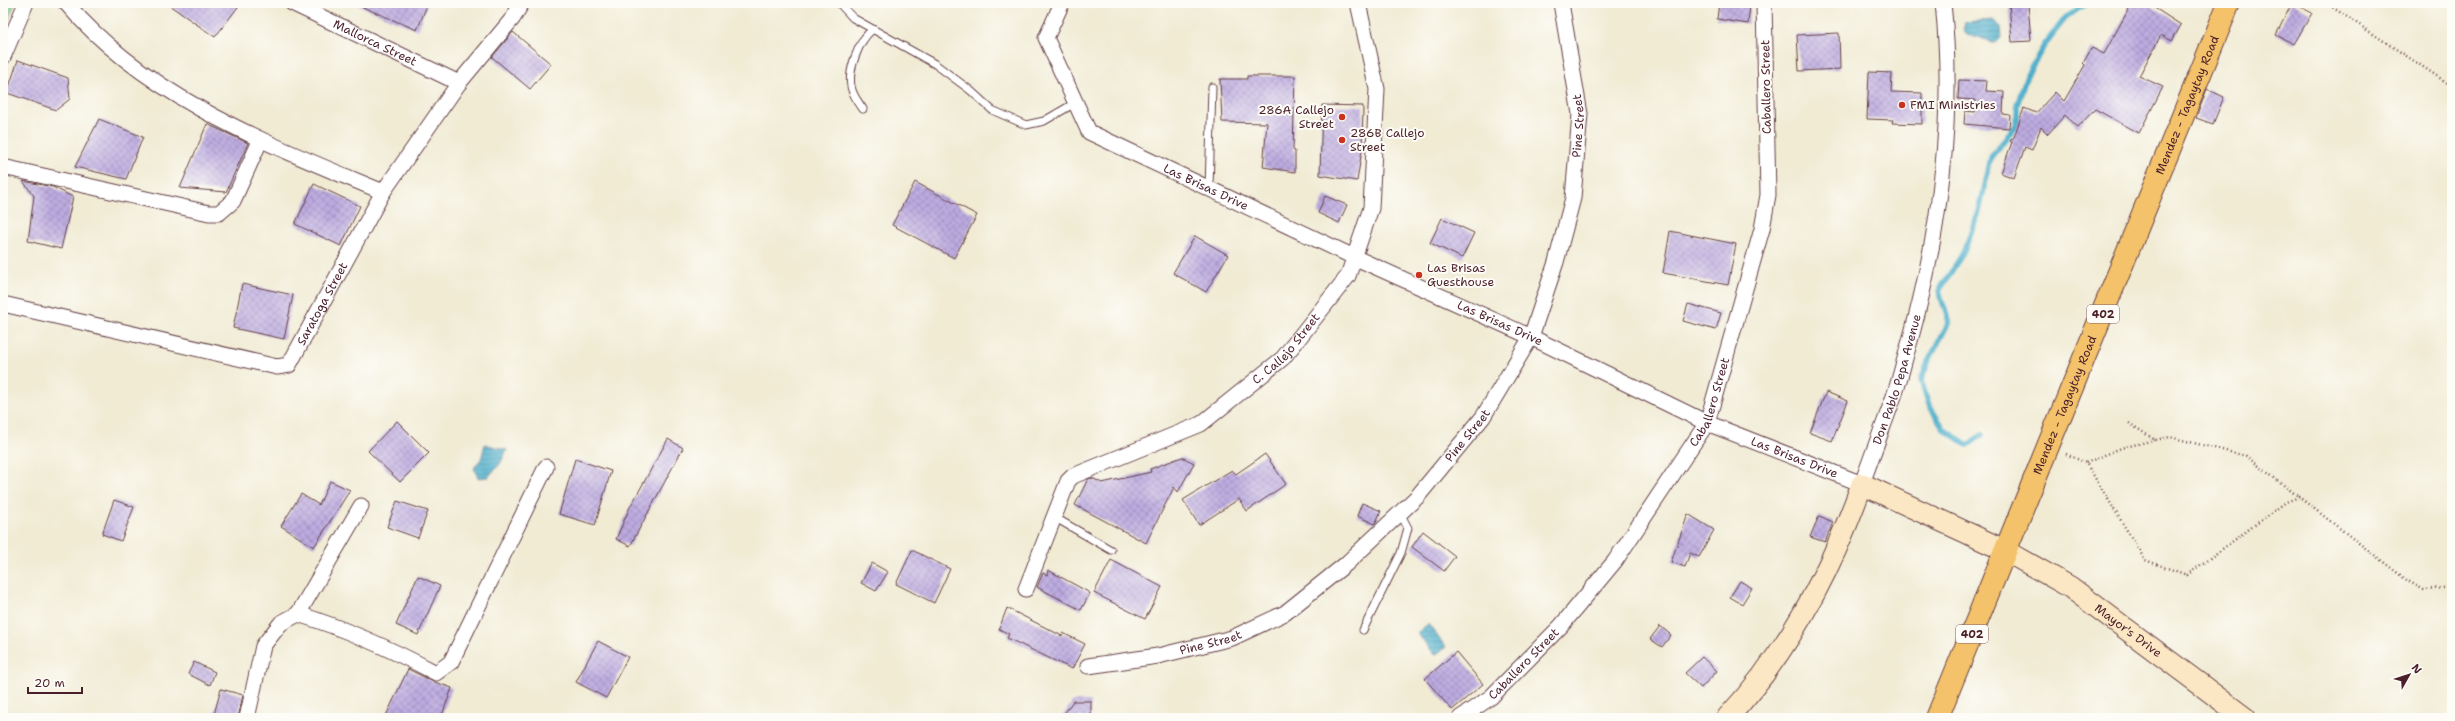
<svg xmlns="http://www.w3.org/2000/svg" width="2455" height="721" viewBox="0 0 2455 721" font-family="'Shantell Sans',sans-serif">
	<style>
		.green { fill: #75cd93; stroke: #60765f }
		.water { fill: url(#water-rules); stroke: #4b667b }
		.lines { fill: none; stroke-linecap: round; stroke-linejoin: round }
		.stream { stroke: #4caecb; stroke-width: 5.5 }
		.building { fill: url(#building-cross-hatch) }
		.lane-casing { stroke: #633e44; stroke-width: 9 }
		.street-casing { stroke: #633e44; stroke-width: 17 }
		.secondary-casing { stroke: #633e44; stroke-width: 23 }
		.primary-casing { stroke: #633e44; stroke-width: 24 }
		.path { stroke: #633e44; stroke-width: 2.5; stroke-dasharray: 1 3; stroke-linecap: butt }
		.lane { stroke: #fff; stroke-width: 7 }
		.street { stroke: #fff; stroke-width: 15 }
		.secondary { stroke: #fbe7c3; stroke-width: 21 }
		.primary { stroke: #f4c26a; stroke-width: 22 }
		.poi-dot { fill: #c8321e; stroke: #fdfcf7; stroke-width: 1.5 }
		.labels { text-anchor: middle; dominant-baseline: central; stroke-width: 4; stroke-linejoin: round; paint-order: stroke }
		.shield { fill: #fdfcf7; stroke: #806168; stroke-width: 1 }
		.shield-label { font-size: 11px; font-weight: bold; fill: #4a1f2b }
		.street-label { font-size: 12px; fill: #4a1f2b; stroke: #fdfcf7 }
		.poi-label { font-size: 12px; fill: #4a1f2b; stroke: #fdfcf7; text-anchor: start }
	</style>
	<defs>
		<pattern id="water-rules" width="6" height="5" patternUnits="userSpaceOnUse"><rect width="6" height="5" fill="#4caecb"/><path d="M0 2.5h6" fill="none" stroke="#418da5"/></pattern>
		<pattern id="building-cross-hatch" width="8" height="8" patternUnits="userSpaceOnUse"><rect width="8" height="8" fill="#bdace1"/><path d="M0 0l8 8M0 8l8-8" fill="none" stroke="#9c8bb7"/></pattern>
	</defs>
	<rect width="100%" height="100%" fill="#fdfcf7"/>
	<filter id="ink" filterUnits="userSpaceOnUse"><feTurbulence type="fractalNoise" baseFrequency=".025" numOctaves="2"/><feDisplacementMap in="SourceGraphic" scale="8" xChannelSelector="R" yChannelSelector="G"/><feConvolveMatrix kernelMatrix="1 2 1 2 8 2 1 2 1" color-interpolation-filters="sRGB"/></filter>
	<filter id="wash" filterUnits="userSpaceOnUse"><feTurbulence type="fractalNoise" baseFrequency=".012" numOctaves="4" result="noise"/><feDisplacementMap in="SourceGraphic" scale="16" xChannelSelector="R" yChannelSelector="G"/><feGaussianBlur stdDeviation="0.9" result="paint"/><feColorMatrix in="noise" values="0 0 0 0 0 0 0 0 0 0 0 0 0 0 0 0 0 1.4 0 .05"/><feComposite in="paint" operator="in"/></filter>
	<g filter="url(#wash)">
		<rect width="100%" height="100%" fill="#f1ebd4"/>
		<polygon class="green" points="3,3 15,3 3,33"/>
		<g class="water">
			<path d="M1993 20 2001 27 2002 38C1990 49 1981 33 1968 36L1963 31 1965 22Z"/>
			<polygon points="485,444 507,450 500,464 488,477 478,478 474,468 481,459"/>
			<polygon points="1428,624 1446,647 1435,655 1417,633"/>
		</g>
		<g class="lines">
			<polyline class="stream" points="1982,435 1968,445 1944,429 1929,405 1921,381 1929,360 1949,322 1939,291 1963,253 1979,212 1991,157 2017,124 2017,105 2027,75 2045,44 2067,16 2088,3"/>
		</g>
		<g id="blocks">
			<g class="building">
				<polygon points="166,3 241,3 215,37"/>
				<polygon points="353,3 428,3 417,30"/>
				<polygon points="1719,3 1750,5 1748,24 1717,19"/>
				<polygon points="2009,3 2028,3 2031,41 2012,42"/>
				<polygon points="2132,3 2147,3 2181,25 2172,41 2161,35 2139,76 2163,87 2139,133 2095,109 2078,127 2065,115 2048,134 2041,127 2032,150 2025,147 2014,178 2001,173 2012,142 2010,141 2014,137 2024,108 2036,113 2055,92 2064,101 2085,65 2083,63 2092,48 2104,54"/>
				<polygon points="2292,3 2312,13 2294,44 2276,35"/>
				<polygon points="513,32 551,64 530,89 492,57"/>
				<polygon points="1839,33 1840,69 1799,71 1797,35"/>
				<polygon points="18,60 68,78 70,99 56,110 7,93"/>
				<polygon points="1869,72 1892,73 1891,92 1922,93 1922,124 1892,123 1893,120 1867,119"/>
				<polygon points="1247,76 1295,76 1293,150 1295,151 1295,172 1263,167 1267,123 1222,122 1220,79 1247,79"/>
				<polygon points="1959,80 1987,81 1986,91 2004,92 2003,114 2010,115 2009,128 1964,124 1965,111 1975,112 1976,100 1958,99"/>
				<polygon points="2207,89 2224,97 2213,124 2196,118"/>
				<polygon points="1322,105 1363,106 1362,150 1357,181 1320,175"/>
				<polygon points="99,119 143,137 126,179 75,167"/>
				<polygon points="207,124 248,143 226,192 180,188"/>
				<polygon points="23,181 53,187 73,197 61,249 28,241 34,196"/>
				<polygon points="915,182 977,215 954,258 892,225"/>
				<polygon points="314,184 360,206 341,246 295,224"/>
				<polygon points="1325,196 1347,205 1339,223 1318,213"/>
				<polygon points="1442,218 1474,233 1462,258 1430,243"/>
				<polygon points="1670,231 1736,244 1728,285 1663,273"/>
				<polygon points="1195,236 1228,255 1206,292 1173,273"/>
				<polygon points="242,284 293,295 284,339 233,328"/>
				<polygon points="1688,304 1721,313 1716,330 1683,321"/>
				<polygon points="1826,392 1848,401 1832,441 1810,433"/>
				<polygon points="397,421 429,453 400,482 368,451"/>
				<polygon points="668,439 683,448 630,546 616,539 629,509"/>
				<polygon points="1265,454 1286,484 1247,511 1239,499 1199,525 1183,500 1232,470 1236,474"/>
				<polygon points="1182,457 1194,463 1178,492 1174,487 1146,543 1075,505 1088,479 1092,478 1102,483 1151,472 1150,469"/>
				<polygon points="575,459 611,471 595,525 559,514"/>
				<polygon points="330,481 350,490 314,547 281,526 301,494 319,505"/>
				<polygon points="114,500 134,507 121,541 102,534"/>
				<polygon points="397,501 428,511 418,538 387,527"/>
				<polygon points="1362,503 1381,511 1375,524 1357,516"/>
				<polygon points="1688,514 1714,530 1699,557 1690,553 1685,567 1671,562"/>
				<polygon points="1819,516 1833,522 1825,542 1810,537"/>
				<polygon points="1423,531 1455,556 1444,571 1412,547"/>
				<polygon points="912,550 950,569 934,603 896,584"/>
				<polygon points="1111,560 1162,587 1145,619 1094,593"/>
				<polygon points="872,563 888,572 876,591 861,583"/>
				<polygon points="1048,570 1090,593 1081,610 1037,587 1043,573 1047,575"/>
				<polygon points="418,576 440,586 418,635 396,625"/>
				<polygon points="1740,581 1752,588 1742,604 1730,597"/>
				<polygon points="1007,608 1062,636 1063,633 1085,644 1072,669 1007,638 1009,634 999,629"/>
				<polygon points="1660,626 1671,635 1662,647 1650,639"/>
				<polygon points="598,641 628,657 606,698 576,682"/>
				<polygon points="1456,652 1483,684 1452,710 1425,679"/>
				<polygon points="1702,657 1717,671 1701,688 1685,673"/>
				<polygon points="194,662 215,672 210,685 188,674"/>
				<polygon points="408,669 432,681 452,688 441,718 385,718"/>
				<polygon points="221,689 243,695 238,718 213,718"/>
				<polygon points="1073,701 1091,701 1091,718 1061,718"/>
			</g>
		</g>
	</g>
	<g filter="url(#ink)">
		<use href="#blocks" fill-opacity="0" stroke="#633e44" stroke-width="1"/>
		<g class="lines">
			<defs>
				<g id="lane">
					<polyline points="839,3 853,18 935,64 970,90 992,110 1026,125 1044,121 1075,103"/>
					<path d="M863 109C859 103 854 97 852 90 846 73 859 40 872 30"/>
					<polyline points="1209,189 1212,87"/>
					<polyline points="1054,517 1111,550"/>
					<polyline points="1363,630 1401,553 1408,528 1400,513"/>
				</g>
				<g id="street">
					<path d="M66 3C148 99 271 145 383 192"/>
					<path id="s1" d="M292 3 459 83"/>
					<path id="s2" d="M1062 3 1046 38 1089 132 1356 258 1531 337 1707 423 1862 484C1872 455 1883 427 1893 399 1900 380 1904 360 1910 341 1940 231 1955 117 1943 3"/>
					<polyline points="3,57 26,3"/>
					<polyline points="3,167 209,213 219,213 233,201 260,141"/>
					<path id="s3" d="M3 304 277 367 289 365 383 192 459 83 513 18 522 3"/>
					<path id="s4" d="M1026 589 1068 481 1073 476 1201 424 1283 358 1348 276 1371 208 1377 89 1358 3"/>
					<polyline points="298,614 361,506"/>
					<path id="s5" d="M1088 666 1158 656 1232 638 1285 613 1346 564 1417 497 1483 417 1531 337 1556 262 1573 198 1580 114 1561 3"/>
					<path d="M247 718 263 646 281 623 298 614C346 629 393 650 436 673L451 662 546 467"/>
					<path id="s6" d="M1460 718 1491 697 1561 626 1615 561 1707 423 1762 229 1768 195 1764 3"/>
				</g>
				<g id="secondary">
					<path id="s7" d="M1727 718C1789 652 1832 568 1862 484L2006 551 2070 587 2245 718"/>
				</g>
				<g id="primary">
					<path id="s8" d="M1937 718 2229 3"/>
				</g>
			</defs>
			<use href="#lane" class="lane-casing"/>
			<use href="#street" class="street-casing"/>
			<use href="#secondary" class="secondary-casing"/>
			<use href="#primary" class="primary-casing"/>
			<g class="path">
				<polyline points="2326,3 2452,86"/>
				<polyline points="2129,423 2155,440 2170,437 2246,456 2299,497"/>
				<polyline points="2066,454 2086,463 2145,560 2187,575 2286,502 2299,497 2408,581 2424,590 2452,587"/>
				<polyline points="2086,463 2121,448 2155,440"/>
			</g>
			<use href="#lane" class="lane"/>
			<use href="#street" class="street"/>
			<use href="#secondary" class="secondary"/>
			<use href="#primary" class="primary"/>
		</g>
	</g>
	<g class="poi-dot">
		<circle cx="1902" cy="105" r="4"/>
		<circle cx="1342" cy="117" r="4"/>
		<circle cx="1342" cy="140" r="4"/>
		<circle cx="1419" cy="275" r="4"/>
	</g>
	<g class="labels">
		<g class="shield">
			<rect x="2087" y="305" width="32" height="18" rx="3"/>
			<rect x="1956" y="625" width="32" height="18" rx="3"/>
		</g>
		<g class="shield-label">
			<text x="2103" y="314">402</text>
			<text x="1972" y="634">402</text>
		</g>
		<g class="street-label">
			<text stroke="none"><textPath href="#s1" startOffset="92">Mallorca Street</textPath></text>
			<text transform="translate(1766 87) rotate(-91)">Caballero Street</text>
			<text stroke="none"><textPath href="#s8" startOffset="662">Mendez - Tagaytay Road</textPath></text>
			<text stroke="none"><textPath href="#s5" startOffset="796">Pine Street</textPath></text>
			<text stroke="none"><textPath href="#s2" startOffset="271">Las Brisas Drive</textPath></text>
			<text stroke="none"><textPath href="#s3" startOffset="363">Saratoga Street</textPath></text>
			<text stroke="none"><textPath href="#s2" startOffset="595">Las Brisas Drive</textPath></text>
			<text stroke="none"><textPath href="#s4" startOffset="375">C. Callejo Street</textPath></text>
			<text stroke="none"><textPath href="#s2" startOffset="1102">Don Pablo Pepa Avenue</textPath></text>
			<text stroke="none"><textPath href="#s6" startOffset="408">Caballero Street</textPath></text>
			<text stroke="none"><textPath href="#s8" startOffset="338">Mendez - Tagaytay Road</textPath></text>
			<text stroke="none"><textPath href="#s5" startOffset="461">Pine Street</textPath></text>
			<text stroke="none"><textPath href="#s2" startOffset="919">Las Brisas Drive</textPath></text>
			<text stroke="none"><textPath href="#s7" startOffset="577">Mayor's Drive</textPath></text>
			<text stroke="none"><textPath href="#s5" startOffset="125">Pine Street</textPath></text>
			<text stroke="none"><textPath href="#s6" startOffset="84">Caballero Street</textPath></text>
		</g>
		<g class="poi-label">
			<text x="1910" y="105">FMI Ministries</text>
			<text x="1334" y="110" text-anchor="end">286A Callejo<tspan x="1334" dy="14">Street</tspan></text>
			<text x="1350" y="133">286B Callejo<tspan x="1350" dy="14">Street</tspan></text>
			<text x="1427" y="268">Las Brisas<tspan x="1427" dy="14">Guesthouse</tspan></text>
		</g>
	</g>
	<rect width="2455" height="721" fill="none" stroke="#fdfcf7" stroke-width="16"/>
	<g transform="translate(2409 675) rotate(51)" stroke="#fdfcf7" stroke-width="3" paint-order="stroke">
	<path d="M0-3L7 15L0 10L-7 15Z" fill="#4a1f2b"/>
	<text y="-6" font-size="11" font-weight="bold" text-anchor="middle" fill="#4a1f2b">N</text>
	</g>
	<path d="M28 687v6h54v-6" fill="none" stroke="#4a1f2b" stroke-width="2"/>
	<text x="34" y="687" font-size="12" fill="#4a1f2b" stroke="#fdfcf7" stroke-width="3" paint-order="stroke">20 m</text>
</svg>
